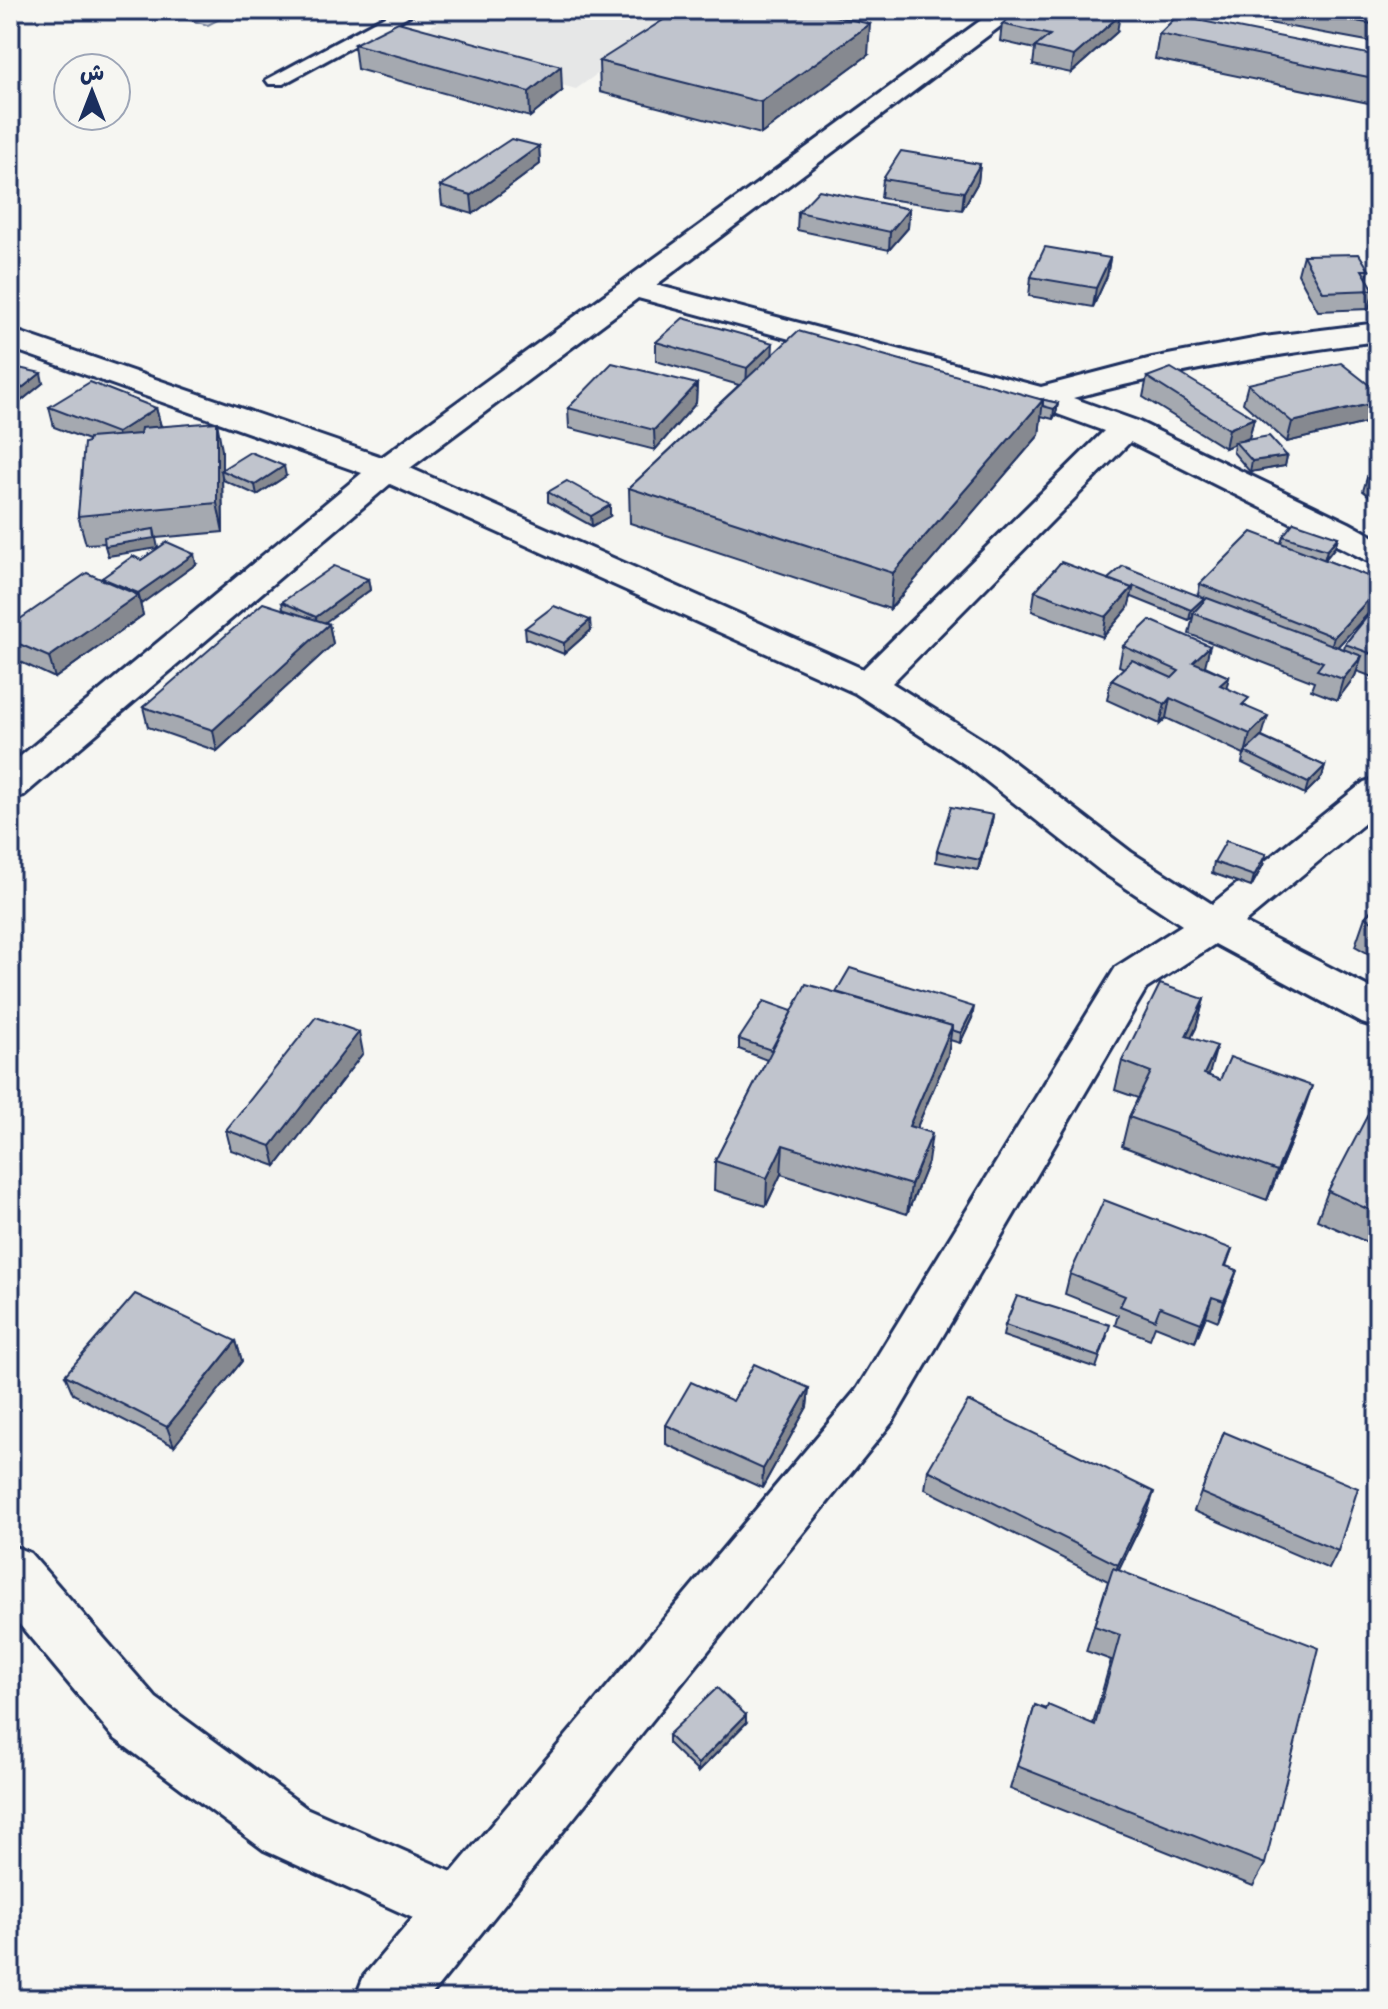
<svg xmlns="http://www.w3.org/2000/svg" width="1388" height="2009" viewBox="0 0 1388 2009" font-family="'Gochi Hand','Playpen Sans Arabic',sans-serif">
	<style>
		.built { fill: #e6e7e7 }
		.green { fill: #d6d9dd; stroke: #78849e; stroke-width: 2 }
		.lines { fill: none; stroke-linecap: round; stroke-linejoin: round }
		.lane-casing { stroke: #1b2f5e; stroke-width: 6 }
		.street-casing { stroke: #1b2f5e; stroke-width: 6 }
		.lane { fill: #f6f6f2; fill-rule: evenodd }
		.street { fill: #f6f6f2; fill-rule: evenodd }
		.wall { fill: #a5a9b0; stroke: #1b2f5e; stroke-width: 2 }
		.shaded-wall { fill: #868990; stroke: #1b2f5e; stroke-width: 2 }
		.building { fill: #c0c4cd; stroke: #1b2f5e; stroke-width: 2 }
	</style>
	<rect width="100%" height="100%" fill="#f6f6f2"/>
	<filter id="ink" filterUnits="userSpaceOnUse"><feTurbulence type="fractalNoise" baseFrequency=".0125" numOctaves="2"/><feDisplacementMap in="SourceGraphic" scale="16" xChannelSelector="R" yChannelSelector="G"/><feConvolveMatrix kernelMatrix="1 2 1 2 8 2 1 2 1" color-interpolation-filters="sRGB"/></filter>
	<g filter="url(#ink)">
		<polygon class="built" points="460,10 683,10 686,11 576,89 403,42"/>
		<polygon class="green" points="151,10 237,10 208,25"/>
		<g class="lines">
			<defs>
				<polygon id="lane" points="396,10 419,10 283,84 269,84 266,80"/>
				<path id="street" d="M995 10H1022L656 285 1041 387 1152 358 1264 337 1378 323V341C1274 354 1174 371 1073 398L1137 421 1349 523 1378 539V563L1366 560 1130 442 892 683 994 747 1131 852 1212 904 1364 782 1378 778V812L1244 923 1378 992V1028L1362 1023 1215 944 1146 989 893 1421 428 1999H355L364 1976 413 1918 264 1850 114 1738 10 1613V1545L30 1553 156 1698 306 1808 452 1872 857 1389 1116 967 1182 925 1102 872 966 765 855 693 390 484 24 795 10 799V765L362 473 10 348V329L382 457ZM638 298 1030 404 1104 431 863 669 410 468Z"/>
			</defs>
			<use href="#lane" class="lane-casing"/>
			<use href="#street" class="street-casing"/>
			<use href="#lane" class="lane"/>
			<use href="#street" class="street"/>
		</g>
		<g class="wall">
			<polygon points="1250,10 1362,10 1378,13 1378,43 1248,19"/>
			<polygon points="1002,24 1117,32 1071,73 1033,65 1035,49 1000,41"/>
			<polygon points="1159,34 1378,56 1378,105 1155,59"/>
			<polygon points="354,44 562,91 530,117 357,69"/>
			<polygon points="868,55 761,134 600,92 599,61"/>
			<polygon points="539,146 540,164 473,214 442,205 440,186"/>
			<polygon points="980,164 978,182 962,210 881,198 883,179"/>
			<polygon points="909,209 908,228 889,250 797,230 798,212"/>
			<polygon points="1303,255 1369,270 1367,279 1374,290 1369,309 1318,311 1298,274"/>
			<polygon points="1110,258 1107,276 1093,307 1029,296 1031,277"/>
			<polygon points="656,342 773,354 1039,399 1058,403 1056,413 1053,419 1041,416 1039,435 890,609 630,523 629,488 739,385 656,361"/>
			<polygon points="10,366 43,383 15,406 10,405"/>
			<polygon points="1147,377 1254,418 1249,438 1244,440 1287,456 1285,466 1250,472 1233,452 1234,444 1225,448 1143,397"/>
			<polygon points="697,384 696,403 655,450 569,428 568,408"/>
			<polygon points="1248,384 1378,392 1378,420 1287,442 1243,403"/>
			<polygon points="49,407 156,408 161,426 222,450 222,469 286,476 257,495 223,480 222,476 223,532 156,538 108,556 105,543 86,544 78,516 88,440 54,427"/>
			<polygon points="1378,438 1378,467 1368,459 1373,440"/>
			<polygon points="1378,468 1378,503 1363,491 1369,471"/>
			<polygon points="548,492 610,516 592,526 548,502"/>
			<polygon points="1283,536 1338,537 1335,547 1325,560 1378,580 1378,603 1337,647 1344,649 1345,644 1378,603 1378,679 1357,671 1355,676 1337,700 1311,690 1314,682 1189,634 1193,617 1189,620 1132,597 1130,599 1128,608 1103,637 1032,611 1035,591 1108,579 1198,595 1200,584 1281,543"/>
			<polygon points="141,560 196,564 140,603 143,615 55,678 10,657 10,626 102,580 102,578"/>
			<polygon points="368,579 370,590 324,622 329,624 333,644 217,751 148,727 143,707 283,609 282,602"/>
			<polygon points="525,628 591,630 564,654 526,639"/>
			<polygon points="1123,646 1205,666 1229,677 1226,688 1247,707 1262,737 1325,766 1322,777 1305,794 1242,763 1244,754 1166,718 1160,724 1107,700 1111,680 1124,668 1119,666"/>
			<polygon points="993,815 991,826 978,870 936,862 937,851"/>
			<polygon points="1266,854 1263,865 1251,887 1212,873 1214,862"/>
			<polygon points="1378,903 1378,959 1355,946 1365,917"/>
			<polygon points="836,992 972,1018 960,1043 950,1040 948,1055 916,1129 928,1162 907,1214 781,1174 766,1206 714,1190 715,1161 767,1060 739,1049 739,1039 792,1011"/>
			<polygon points="1204,999 1196,1028 1191,1037 1209,1076 1302,1115 1267,1200 1122,1146 1129,1117 1138,1098 1115,1090 1122,1061"/>
			<polygon points="363,1053 276,1166 231,1150 226,1130"/>
			<polygon points="1378,1102 1378,1247 1317,1220 1328,1191"/>
			<polygon points="1232,1249 1226,1266 1237,1270 1230,1290 1218,1321 1206,1316 1195,1342 1155,1326 1150,1339 1115,1325 1118,1315 1065,1294 1070,1274"/>
			<polygon points="1005,1325 1107,1336 1096,1368 1003,1336"/>
			<polygon points="236,1341 242,1361 174,1446 73,1394 65,1375"/>
			<polygon points="809,1388 807,1407 762,1488 666,1444 666,1425 733,1401"/>
			<polygon points="1224,1432 1338,1551 1329,1569 1194,1511"/>
			<polygon points="928,1470 1148,1510 1119,1570 1265,1864 1253,1886 1010,1789 1035,1705 1093,1724 1111,1660 1086,1651 1108,1581 925,1489"/>
			<polygon points="746,1723 698,1772 668,1743 668,1735"/>
			<polygon points="1377,1982 1378,1999 1373,1999"/>
		</g>
		<g class="shaded-wall">
			<polygon points="1120,15 1117,32 1071,73 1074,56"/>
			<polygon points="870,24 868,55 761,134 761,102"/>
			<polygon points="561,66 562,91 530,117 529,92"/>
			<polygon points="539,146 540,164 473,214 471,195"/>
			<polygon points="980,164 978,182 962,210 964,192"/>
			<polygon points="909,209 908,228 889,250 890,232"/>
			<polygon points="1110,258 1107,276 1093,307 1096,288"/>
			<polygon points="773,343 772,362 746,387 747,368"/>
			<polygon points="41,373 43,383 15,406 12,396"/>
			<polygon points="697,384 696,403 655,450 654,430"/>
			<polygon points="1043,400 1039,435 890,609 893,573"/>
			<polygon points="1378,402 1378,420 1287,442 1292,422"/>
			<polygon points="1058,403 1056,413 1053,419 1054,409"/>
			<polygon points="156,408 161,427 121,453 117,433"/>
			<polygon points="1254,418 1249,438 1237,443 1235,442 1234,444 1225,448 1229,429"/>
			<polygon points="217,422 222,450 222,470 221,470 222,476 223,532 217,503"/>
			<polygon points="1287,456 1285,466 1250,472 1252,461"/>
			<polygon points="284,466 286,476 257,495 255,485"/>
			<polygon points="610,505 610,516 592,526 591,516"/>
			<polygon points="154,529 158,548 108,556 105,546"/>
			<polygon points="1338,537 1335,547 1324,560 1327,550"/>
			<polygon points="194,554 196,564 141,604 138,593"/>
			<polygon points="368,579 370,590 317,628 316,617"/>
			<polygon points="1134,586 1128,608 1103,637 1106,617"/>
			<polygon points="1378,589 1378,603 1328,657 1334,637"/>
			<polygon points="138,595 143,615 55,678 49,657"/>
			<polygon points="1204,598 1202,608 1193,613 1193,617 1189,620 1191,610"/>
			<polygon points="590,620 591,630 564,654 564,643"/>
			<polygon points="329,624 333,644 217,751 213,730"/>
			<polygon points="1210,646 1205,666 1188,682 1193,662"/>
			<polygon points="1362,656 1355,676 1337,700 1343,679"/>
			<polygon points="1229,677 1224,697 1220,685"/>
			<polygon points="1170,698 1166,718 1160,724 1165,704"/>
			<polygon points="1268,716 1262,736 1245,754 1250,734"/>
			<polygon points="1325,766 1322,777 1305,794 1308,783"/>
			<polygon points="993,815 991,826 978,870 980,860"/>
			<polygon points="1266,854 1263,865 1251,887 1254,876"/>
			<polygon points="1204,999 1196,1028 1178,1065 1186,1036"/>
			<polygon points="974,1007 972,1018 960,1043 961,1033"/>
			<polygon points="952,1026 948,1055 905,1155 909,1126"/>
			<polygon points="359,1032 363,1053 276,1166 271,1146"/>
			<polygon points="1217,1046 1209,1075 1196,1103 1204,1074"/>
			<polygon points="1312,1086 1302,1115 1267,1200 1277,1171"/>
			<polygon points="932,1133 928,1162 907,1214 911,1185"/>
			<polygon points="783,1145 781,1174 766,1206 767,1178"/>
			<polygon points="1237,1270 1230,1290 1218,1321 1224,1301"/>
			<polygon points="1212,1297 1206,1316 1195,1342 1201,1323"/>
			<polygon points="236,1341 242,1361 174,1446 167,1427"/>
			<polygon points="809,1388 807,1407 762,1488 763,1469"/>
			<polygon points="1154,1492 1148,1510 1112,1583 1118,1565"/>
			<polygon points="746,1715 746,1723 698,1772 698,1764"/>
		</g>
		<g class="building">
			<polygon points="679,10 809,10 870,24 761,102 599,61"/>
			<polygon points="1020,10 1096,10 1120,15 1074,56 1035,47 1050,35 1002,24"/>
			<polygon points="1296,10 1362,10 1378,13 1378,25"/>
			<polygon points="1177,16 1378,56 1378,79 1159,34"/>
			<polygon points="398,22 561,66 529,92 354,44"/>
			<polygon points="511,139 539,146 471,195 440,186"/>
			<polygon points="901,151 980,164 964,192 883,179"/>
			<polygon points="819,190 909,209 890,232 798,212"/>
			<polygon points="1045,247 1110,258 1096,288 1031,277"/>
			<polygon points="1359,254 1369,270 1362,270 1374,290 1323,292 1303,255"/>
			<polygon points="683,318 773,343 747,368 656,342"/>
			<polygon points="798,331 1043,400 893,573 629,488"/>
			<polygon points="612,363 697,384 654,430 568,408"/>
			<polygon points="1341,363 1378,392 1378,402 1292,422 1248,384"/>
			<polygon points="10,366 41,373 12,396 10,395"/>
			<polygon points="1171,368 1254,418 1229,429 1147,377"/>
			<polygon points="90,382 156,408 117,433 49,407"/>
			<polygon points="1040,399 1058,403 1054,409 1043,406 1043,400"/>
			<polygon points="217,422 217,503 78,516 84,443 88,442 89,438 140,434 141,428"/>
			<polygon points="1269,436 1287,456 1252,461 1235,442"/>
			<polygon points="250,452 284,466 255,485 221,470"/>
			<polygon points="1378,468 1378,478 1369,471"/>
			<polygon points="567,481 610,505 591,516 548,492"/>
			<polygon points="1294,522 1338,537 1327,550 1283,536"/>
			<polygon points="154,529 155,538 105,546 104,537"/>
			<polygon points="1252,532 1378,580 1378,589 1334,637 1200,584"/>
			<polygon points="167,542 194,554 138,593 102,578 133,556 141,560"/>
			<polygon points="1061,562 1132,588 1106,617 1035,591"/>
			<polygon points="334,566 368,579 316,617 282,602"/>
			<polygon points="1123,566 1204,598 1191,610 1134,586 1132,588 1108,579"/>
			<polygon points="87,573 138,595 49,657 10,640 10,626"/>
			<polygon points="1207,598 1362,656 1343,679 1317,670 1323,662 1193,613"/>
			<polygon points="263,603 329,624 213,730 143,707"/>
			<polygon points="1378,603 1378,656 1345,644"/>
			<polygon points="554,606 590,620 564,643 525,628"/>
			<polygon points="1150,620 1210,646 1193,662 1229,677 1220,685 1249,698 1242,705 1268,716 1250,734 1170,698 1165,704 1111,680 1132,660 1172,678 1179,671 1123,646"/>
			<polygon points="1261,737 1325,766 1308,783 1245,752"/>
			<polygon points="951,807 993,815 980,860 937,851"/>
			<polygon points="1226,841 1266,854 1254,876 1214,862"/>
			<polygon points="1378,903 1378,924 1365,917"/>
			<polygon points="850,968 974,1007 961,1033 952,1030 952,1026 836,992"/>
			<polygon points="806,984 952,1026 909,1126 932,1133 911,1185 783,1145 767,1178 715,1161"/>
			<polygon points="1160,984 1204,999 1186,1036 1217,1046 1204,1074 1220,1080 1230,1057 1312,1086 1277,1171 1129,1117 1151,1072 1122,1061"/>
			<polygon points="764,1001 792,1011 771,1050 739,1039"/>
			<polygon points="316,1017 359,1032 271,1146 226,1130"/>
			<polygon points="1375,1101 1378,1102 1378,1214 1328,1191"/>
			<polygon points="1104,1200 1232,1249 1225,1266 1237,1270 1224,1301 1212,1297 1201,1323 1160,1307 1155,1320 1120,1306 1125,1296 1070,1274"/>
			<polygon points="135,1294 236,1341 167,1427 65,1375"/>
			<polygon points="1017,1296 1110,1325 1099,1357 1005,1325"/>
			<polygon points="754,1364 809,1388 763,1469 666,1425 691,1382 733,1401"/>
			<polygon points="968,1401 1154,1492 1118,1565 928,1470"/>
			<polygon points="1224,1432 1358,1488 1338,1551 1201,1493"/>
			<polygon points="1113,1568 1319,1648 1265,1864 1017,1766 1035,1705 1046,1710 1048,1705 1095,1725 1120,1635 1094,1626"/>
			<polygon points="717,1688 746,1715 698,1764 668,1735"/>
		</g>
	</g>
	<rect width="1388" height="2009" fill="none" stroke="#f6f6f2" stroke-width="40"/>
	<rect x="20" y="20" width="1348" height="1969" fill="none" stroke="#1b2f5e" stroke-width="3" filter="url(#ink)"/>
	<g transform="translate(92 92)"><circle r="38" fill="#f6f6f2" stroke="#9ea6b7" stroke-width="2"/>
	<path d="M0-6L14 30L0 20L-14 30Z" fill="#1b2f5e"/>
	<text y="-12" font-size="22" font-weight="bold" text-anchor="middle" fill="#1b2f5e">ش</text>
	</g>
</svg>
